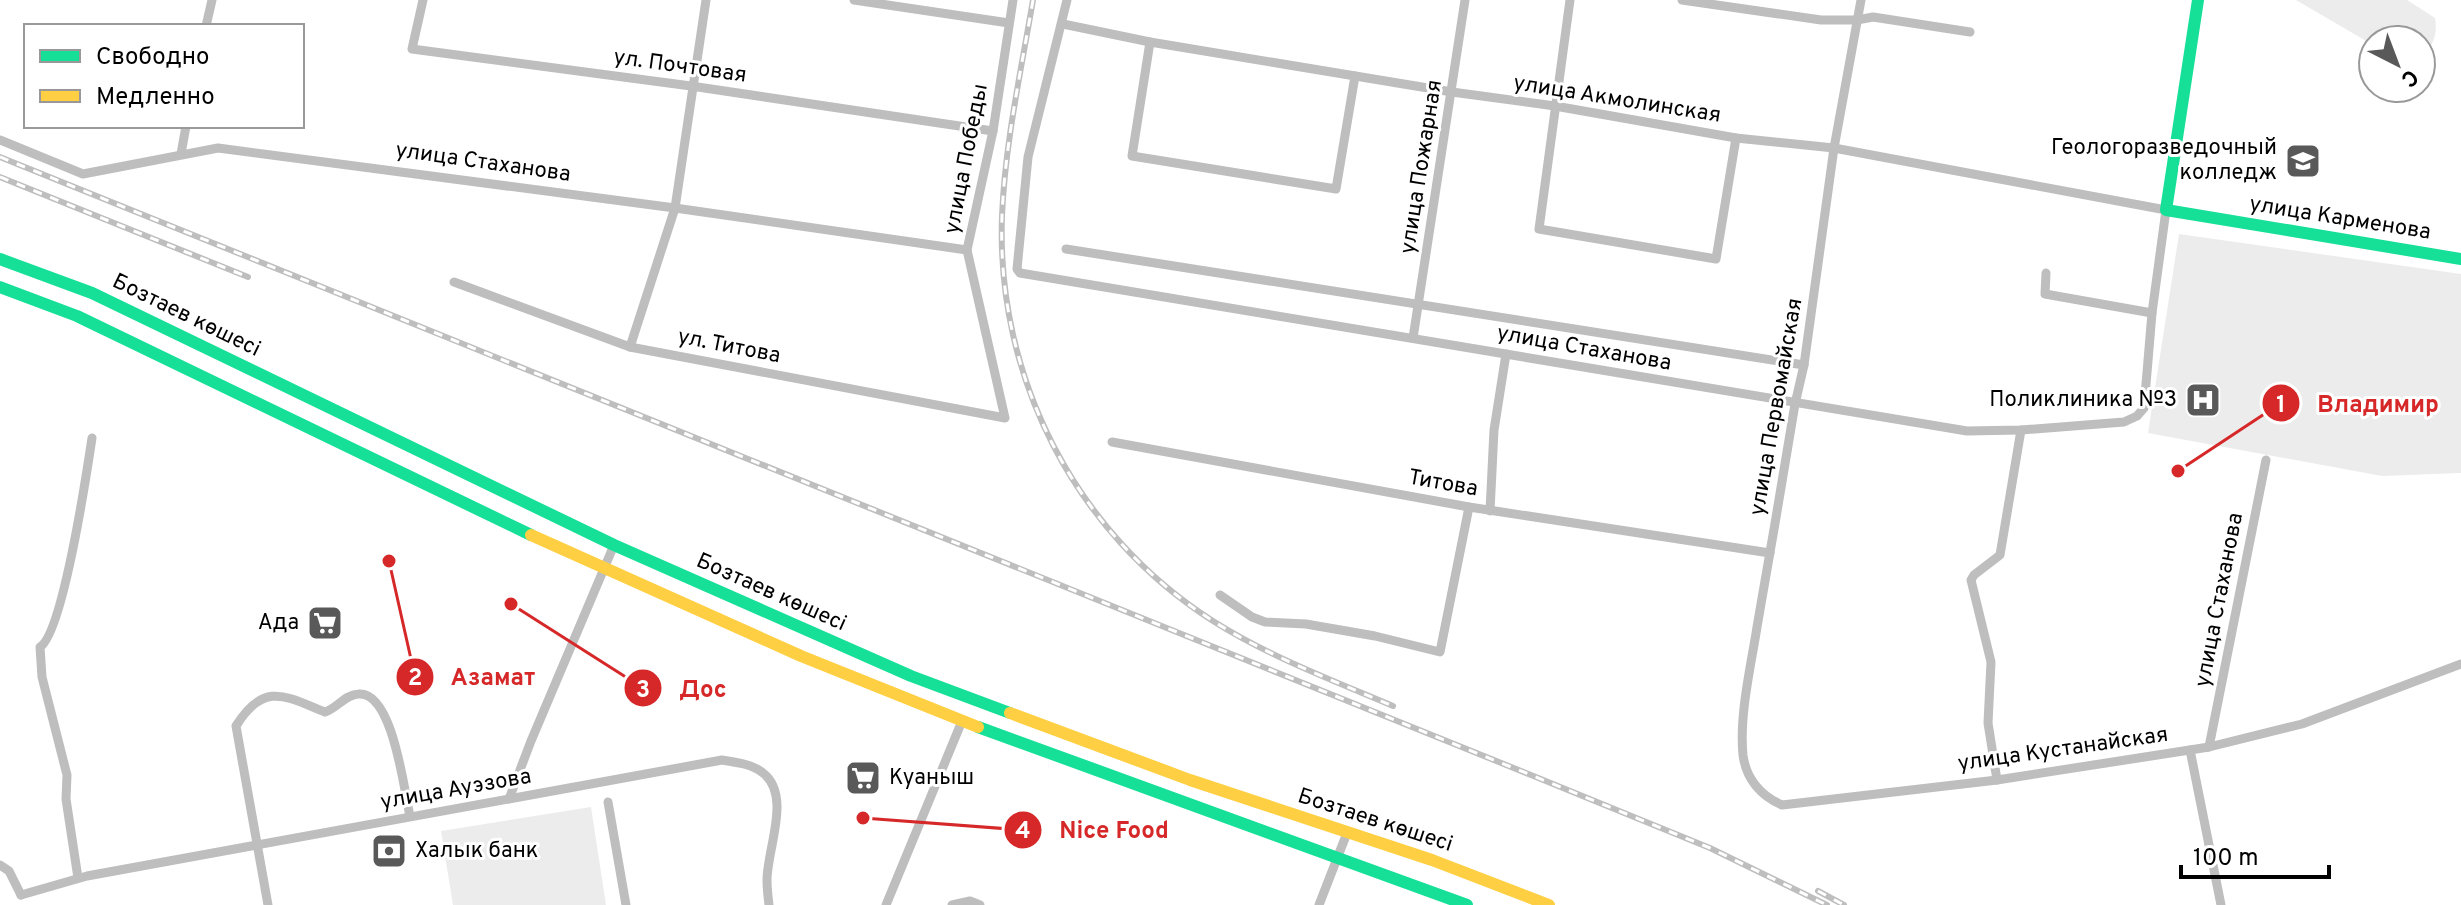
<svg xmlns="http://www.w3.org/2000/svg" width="2461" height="905" viewBox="0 0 2461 905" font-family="Overpass,sans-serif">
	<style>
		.green { fill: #ececec }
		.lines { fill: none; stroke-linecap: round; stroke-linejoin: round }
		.street { stroke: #bebebe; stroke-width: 9 }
		.fast { stroke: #16e098; stroke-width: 12 }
		.slow { stroke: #ffcf43; stroke-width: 12 }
		.rail-casing { stroke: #bebebe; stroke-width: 6 }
		.rail { stroke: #fff; stroke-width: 3; stroke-dasharray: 9; stroke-linecap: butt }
		.labels { text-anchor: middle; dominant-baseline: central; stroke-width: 6; stroke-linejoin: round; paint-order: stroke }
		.street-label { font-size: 22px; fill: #000; stroke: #fff }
		.poi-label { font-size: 22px; fill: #000; stroke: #fff; text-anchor: end }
		.leader { fill: none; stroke: #d62828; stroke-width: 3 }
		.callout-dot { fill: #d62828; stroke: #fff; stroke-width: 3 }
		.mark-label { font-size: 24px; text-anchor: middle; font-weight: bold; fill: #fff }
		.callout-label { font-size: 24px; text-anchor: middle; font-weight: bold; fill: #d62828; stroke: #fff; stroke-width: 6; stroke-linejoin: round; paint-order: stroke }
	</style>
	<rect width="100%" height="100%" fill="#fff"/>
	<g class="green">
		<path d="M2296 0H2407L2435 18C2438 36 2432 46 2421 60V40H2373V45Z"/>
		<polygon points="2179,234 2461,274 2461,473 2382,476 2148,433"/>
		<polygon points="591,807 606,905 453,905 441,831"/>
	</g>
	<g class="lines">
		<g class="street">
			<polyline points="423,0 412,49 691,86 993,131"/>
			<polyline points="854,0 1009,23"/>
			<polyline points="1570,0 1539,229 1716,259 1736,138"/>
			<polyline points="1682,0 1821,20 1857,20 1873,17 1970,32"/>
			<path d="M1861 0 1834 148 1804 365 1795 404C1783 478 1770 553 1757 627 1751 666 1739 715 1743 755 1746 779 1761 796 1782 805L1997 780 2209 747 2302 724 2461 664"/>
			<polyline points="1063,24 1150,42 1452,92 1555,106 1736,138 1834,148 2166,210 2152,313 2144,408 2137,416 2124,422 2021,430 1967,431 1020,273 1017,269 1028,157 1067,0"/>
			<polyline points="206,26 212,0"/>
			<polyline points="1150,42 1132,156 1336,189 1355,76"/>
			<polyline points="0,140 83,174 218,148 675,208 967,250"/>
			<polyline points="181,154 186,126"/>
			<polyline points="1066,249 1804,365"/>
			<polyline points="2046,273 2045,294 2152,313"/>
			<polyline points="454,282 630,347 1005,418 967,250 993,131 1013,0"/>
			<polyline points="1413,338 1465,0"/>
			<polyline points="630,347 675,208 706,0"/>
			<polyline points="1112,442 1469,507 1770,553"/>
			<polyline points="1490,511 1494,430 1506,354"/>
			<polyline points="1220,595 1252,617 1265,622 1306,624 1375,636 1440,652 1469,507"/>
			<polyline points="2209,747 2266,460"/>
			<polyline points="2190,750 2221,905"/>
			<polyline points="1997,780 1988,723 1991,662 1971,580 1974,575 2000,555 2021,430"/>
			<polyline points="509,799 531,741 614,545"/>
			<polyline points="608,802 626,905"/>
			<polyline points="0,865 9,871 21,895"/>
			<path d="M78 878 66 799 67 775 42 677 40 647C63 633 87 471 92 438"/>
			<path d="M21 895 87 876 722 760C735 762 752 764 763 773 792 795 767 849 767 880 767 888 768 897 769 905"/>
			<path d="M268 905 236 726C264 681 285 696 325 712 337 708 345 695 358 694 393 690 404 791 410 816"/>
			<polyline points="886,905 962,721"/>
			<polyline points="952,905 970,901 980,905"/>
			<polyline points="1319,905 1347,833"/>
		</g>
		<g class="fast">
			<polyline points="2198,0 2166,210 2461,259"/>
			<polyline points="0,259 92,293 614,545 911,676 1010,713"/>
			<polyline points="0,287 77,316 531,535"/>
			<polyline points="978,727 1467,905"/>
		</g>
		<g class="slow">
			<polyline points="531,535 801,656 978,727"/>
			<polyline points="1010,713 1190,780 1432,860 1549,905"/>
		</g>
		<defs>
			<g id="rail">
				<path d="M1033 0C1021 71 1005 143 1002 216 996 377 1075 533 1213 621 1268 656 1332 680 1393 706"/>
				<polyline points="0,157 1531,775 1710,848 1827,905"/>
				<polyline points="0,177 248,277"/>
				<polyline points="1818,891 1844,905"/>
			</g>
		</defs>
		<use href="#rail" class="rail-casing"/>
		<use href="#rail" class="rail"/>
	</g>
	<defs>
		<symbol id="university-square" viewBox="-11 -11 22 22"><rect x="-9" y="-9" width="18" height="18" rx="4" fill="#595959" stroke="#fff"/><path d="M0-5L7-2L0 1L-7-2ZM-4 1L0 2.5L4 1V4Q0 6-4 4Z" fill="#fff"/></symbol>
		<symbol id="hospital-square" viewBox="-11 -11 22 22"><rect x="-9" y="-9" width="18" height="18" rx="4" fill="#595959" stroke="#fff"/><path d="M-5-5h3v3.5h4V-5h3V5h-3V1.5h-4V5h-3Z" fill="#fff"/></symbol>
		<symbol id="supermarket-square" viewBox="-11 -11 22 22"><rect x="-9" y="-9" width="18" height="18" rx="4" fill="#595959" stroke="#fff"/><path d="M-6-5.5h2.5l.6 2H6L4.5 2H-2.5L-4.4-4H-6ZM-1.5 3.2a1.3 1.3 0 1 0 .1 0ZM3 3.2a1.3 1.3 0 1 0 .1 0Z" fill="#fff"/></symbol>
		<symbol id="bank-square" viewBox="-11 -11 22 22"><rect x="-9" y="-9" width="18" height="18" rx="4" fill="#595959" stroke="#fff"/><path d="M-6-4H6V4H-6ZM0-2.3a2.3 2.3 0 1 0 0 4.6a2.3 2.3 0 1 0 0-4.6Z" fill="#fff"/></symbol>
	</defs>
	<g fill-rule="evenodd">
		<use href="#university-square" x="2283" y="141" width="40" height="40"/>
		<use href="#hospital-square" x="2183" y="380" width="40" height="40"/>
		<use href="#supermarket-square" x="305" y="603" width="40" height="40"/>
		<use href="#supermarket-square" x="843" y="758" width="40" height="40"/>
		<use href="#bank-square" x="369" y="831" width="40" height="40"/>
	</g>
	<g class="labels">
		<g class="street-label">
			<text transform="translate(680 67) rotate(8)">ул. Почтовая</text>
			<text transform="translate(1617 100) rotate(9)">улица Акмолинская</text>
			<text transform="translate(967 159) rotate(-79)">улица Победы</text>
			<text transform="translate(483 163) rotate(8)">улица Стаханова</text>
			<text transform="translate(1422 167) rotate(-81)">улица Пожарная</text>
			<text transform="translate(2340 219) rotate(9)">улица Карменова</text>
			<text transform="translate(186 316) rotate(26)">Бозтаев көшесі</text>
			<text transform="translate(729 347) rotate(11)">ул. Титова</text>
			<text transform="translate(1584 349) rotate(10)">улица Стаханова</text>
			<text transform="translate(1777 407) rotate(-80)">улица Первомайская</text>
			<text transform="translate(1443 484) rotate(10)">Титова</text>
			<text transform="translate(771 593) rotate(24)">Бозтаев көшесі</text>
			<text transform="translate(2220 600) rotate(-79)">улица Стаханова</text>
			<text transform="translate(2063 750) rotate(-8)">улица Кустанайская</text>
			<text transform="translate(456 790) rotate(-10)">улица Ауэзова</text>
			<text transform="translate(1375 821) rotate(18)">Бозтаев көшесі</text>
		</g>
		<g class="poi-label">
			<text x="2277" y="148">Геологоразведочный<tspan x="2277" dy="25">колледж</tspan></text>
			<text x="2177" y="400">Поликлиника №3</text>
			<text x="299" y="623">Ада</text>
			<text x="889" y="778" text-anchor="start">Куаныш</text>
			<text x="415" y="851" text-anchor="start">Халык банк</text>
		</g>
	</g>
	<path class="leader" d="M2178 471L2281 403M389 561L415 677M511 604L643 688M863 818L1023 830"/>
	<g class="callout-dot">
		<circle cx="2178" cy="471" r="8"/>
		<circle cx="389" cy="561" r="8"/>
		<circle cx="511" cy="604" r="8"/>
		<circle cx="863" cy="818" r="8"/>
		<circle cx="2281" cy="403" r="20"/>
		<circle cx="415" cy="677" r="20"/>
		<circle cx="643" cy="688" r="20"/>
		<circle cx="1023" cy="830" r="20"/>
	</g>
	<g class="mark-label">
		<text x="2281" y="412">1</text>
		<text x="415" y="685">2</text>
		<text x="643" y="697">3</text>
		<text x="1023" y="838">4</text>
	</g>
	<g class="callout-label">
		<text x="2378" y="412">Владимир</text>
		<text x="493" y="685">Азамат</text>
		<text x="703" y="697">Дос</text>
		<text x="1114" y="838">Nice Food</text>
	</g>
	<rect x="24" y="24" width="280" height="104" fill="#ffffff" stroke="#999999" stroke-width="2"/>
	<rect x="40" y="50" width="40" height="12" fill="#16e098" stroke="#999999" stroke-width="2"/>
	<text x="96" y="64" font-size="24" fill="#000000">Свободно</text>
	<rect x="40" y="90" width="40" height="12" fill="#ffcf43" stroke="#999999" stroke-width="2"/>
	<text x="96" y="104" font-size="24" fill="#000000">Медленно</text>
	<g transform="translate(2397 64) rotate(138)"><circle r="38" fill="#ffffff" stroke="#999999" stroke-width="2"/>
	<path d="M0-6L14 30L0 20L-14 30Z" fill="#595959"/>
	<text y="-12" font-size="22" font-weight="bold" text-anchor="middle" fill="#000000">С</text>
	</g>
	<path d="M2181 865v12h148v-12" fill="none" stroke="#000000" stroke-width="4"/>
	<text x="2193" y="865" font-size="24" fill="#000000" stroke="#ffffff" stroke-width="6" paint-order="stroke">100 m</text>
</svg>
